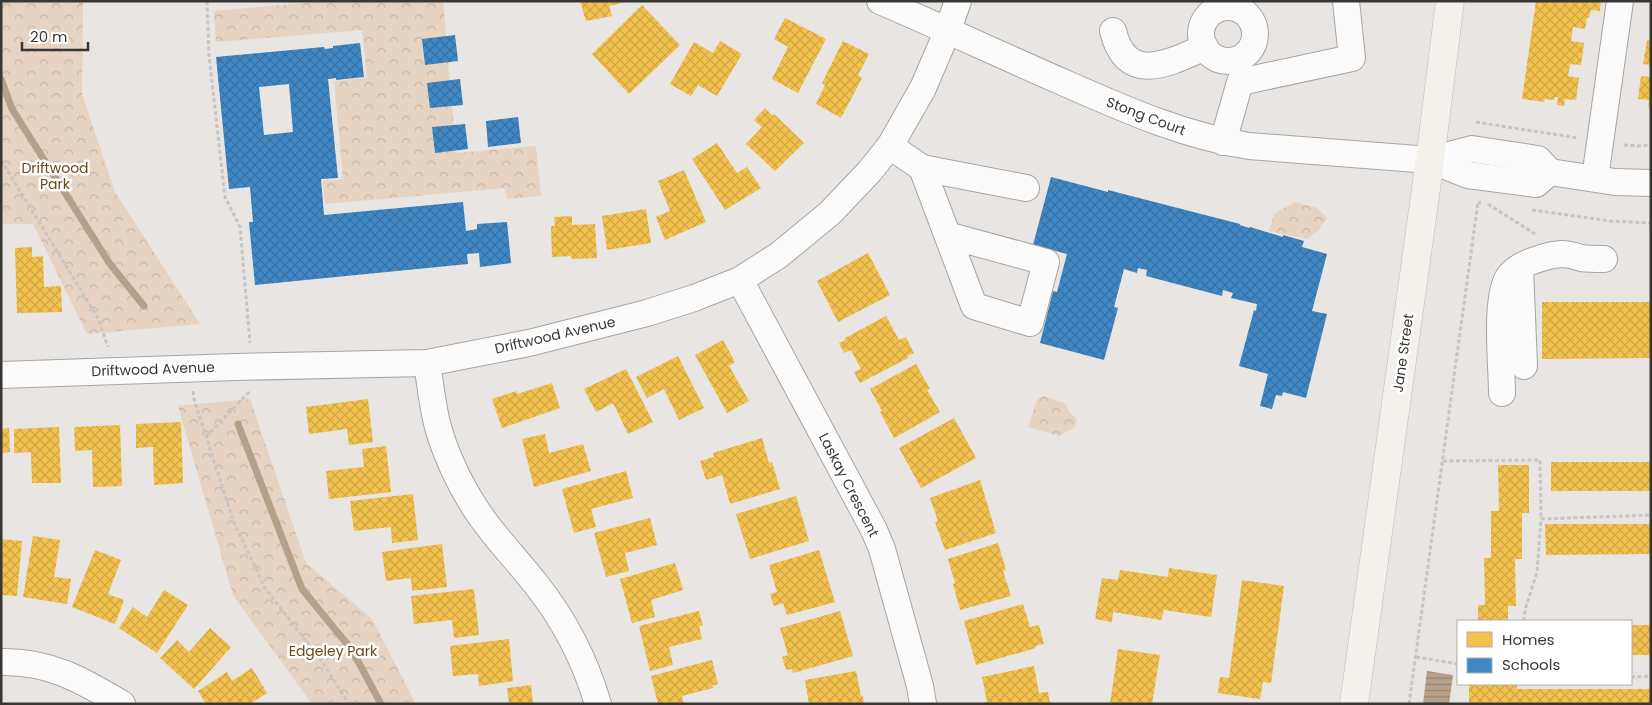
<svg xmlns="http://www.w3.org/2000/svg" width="1652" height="705" viewBox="0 0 1652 705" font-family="Poppins,sans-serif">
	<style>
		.park { fill: url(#park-crowns) }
		.water { fill: url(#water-rules) }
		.homes { fill: url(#homes-cross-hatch) }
		.schools { fill: url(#schools-cross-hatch); fill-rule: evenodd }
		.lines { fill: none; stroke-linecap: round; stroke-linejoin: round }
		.stream { stroke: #b6a08a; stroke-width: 7 }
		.minor-casing { stroke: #a7a5a2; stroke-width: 28 }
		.major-casing { stroke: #c1bbb4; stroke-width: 29 }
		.path { stroke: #c6c6c4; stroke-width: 3; stroke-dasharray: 4 2.5; stroke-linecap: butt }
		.minor { stroke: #fcfbfb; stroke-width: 26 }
		.major { stroke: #f4f1ed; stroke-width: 28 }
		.labels { text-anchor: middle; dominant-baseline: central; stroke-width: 5; stroke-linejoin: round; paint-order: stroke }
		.street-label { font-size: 14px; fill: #393734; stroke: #fff }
		.park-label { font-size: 14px; fill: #704612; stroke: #fff }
	</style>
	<defs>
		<pattern id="park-crowns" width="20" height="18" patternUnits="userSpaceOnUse" patternTransform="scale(1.25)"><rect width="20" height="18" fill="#e6d3c1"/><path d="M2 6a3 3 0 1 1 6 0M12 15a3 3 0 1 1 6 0" fill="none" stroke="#c6b6a6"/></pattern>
		<pattern id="water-rules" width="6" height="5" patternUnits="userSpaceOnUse" patternTransform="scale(1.25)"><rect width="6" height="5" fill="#b6a08a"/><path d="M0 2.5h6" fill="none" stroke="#958372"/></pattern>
		<pattern id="homes-cross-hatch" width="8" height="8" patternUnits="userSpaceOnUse" patternTransform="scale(1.25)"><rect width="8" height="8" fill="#f2c14e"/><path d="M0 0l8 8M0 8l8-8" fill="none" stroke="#d0a645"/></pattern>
		<pattern id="schools-cross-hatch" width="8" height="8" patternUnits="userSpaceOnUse" patternTransform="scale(1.25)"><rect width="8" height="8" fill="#3f88c5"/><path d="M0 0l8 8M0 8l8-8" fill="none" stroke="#3670a1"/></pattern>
	</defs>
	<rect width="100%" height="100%" fill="#e8e5e2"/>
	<g class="park">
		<polygon points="1,1 83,1 82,94 115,192 200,324 87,334 33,224 1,224"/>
		<polygon points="326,1 443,1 456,153 536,146 541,196 507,199 505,188 325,204 323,181 343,179 334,81 367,78 362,30 216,42 214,11"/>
		<polygon points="1295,202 1317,208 1327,218 1319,230 1307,239 1269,231 1274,214"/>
		<polygon points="1043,396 1066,404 1069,412 1077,419 1075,427 1059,436 1028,427 1037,400"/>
		<polygon points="250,399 306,563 372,619 416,704 312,704 233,595 178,406"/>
	</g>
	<polygon class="water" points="1427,671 1453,675 1449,704 1423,704"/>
	<g class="homes">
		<polygon points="580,1 625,1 625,2 609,6 612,16 586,21"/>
		<polygon points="1536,1 1601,1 1600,11 1591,10 1589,18 1587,18 1585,29 1573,27 1571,41 1584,43 1581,65 1570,64 1568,76 1579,78 1576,100 1565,99 1564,106 1557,105 1558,97 1555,97 1554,100 1545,99 1544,102 1522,99"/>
		<polygon points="642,5 680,45 629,94 592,54"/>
		<polygon points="785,18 826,39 798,93 772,79 788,47 774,39"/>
		<polygon points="1647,40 1651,41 1651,65 1643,64"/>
		<polygon points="720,41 742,54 717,96 698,85 691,96 670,84 694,42 713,53"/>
		<polygon points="843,41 869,54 858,75 862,78 841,118 816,104 825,85 822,83"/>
		<polygon points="1641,76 1651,77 1651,107 1648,107 1649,100 1638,99"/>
		<polygon points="765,108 773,116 774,114 804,143 775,171 746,144 762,127 754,120"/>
		<polygon points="717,143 737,173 747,167 761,188 725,210 692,159"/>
		<polygon points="684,170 706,222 665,240 656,217 670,211 658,181"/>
		<polygon points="646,209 651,243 607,250 602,216"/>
		<polygon points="572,216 572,225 595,224 597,258 572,259 571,256 552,257 551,226 555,226 554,217"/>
		<polygon points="32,247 32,257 43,256 44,287 61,286 62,312 17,313 15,248"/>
		<polygon points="868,253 890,295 838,322 817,281"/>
		<polygon points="1542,302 1651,302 1651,358 1542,359"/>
		<polygon points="886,316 899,340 906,337 914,353 907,356 908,358 860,383 854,372 861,369 851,350 844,353 839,343 845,340 845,338"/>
		<polygon points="723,340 735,362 729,366 749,401 727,413 695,355"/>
		<polygon points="678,356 704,408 679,420 664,389 647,398 636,377"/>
		<polygon points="916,364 930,389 927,390 940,412 894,438 880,412 882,411 870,389"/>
		<polygon points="626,369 653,422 628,434 613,403 596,412 584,389"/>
		<polygon points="552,383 560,408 502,428 492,399 516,391 517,394"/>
		<polygon points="368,399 373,442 349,445 347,429 309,434 306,407"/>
		<polygon points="954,418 976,458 921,488 899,448"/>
		<polygon points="181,422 183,483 154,485 153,447 136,448 136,424"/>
		<polygon points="120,425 122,486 93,487 92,450 75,451 74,427"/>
		<polygon points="59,427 61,483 32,483 31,452 14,453 14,429"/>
		<polygon points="9,428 10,452 1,453 1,429"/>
		<polygon points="545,434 549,453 583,444 591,471 534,487 522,439"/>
		<polygon points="762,438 769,463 772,462 780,489 730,504 722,475 706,480 700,461 714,457 713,453"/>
		<polygon points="386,446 391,492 329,499 326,471 364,467 362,449"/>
		<rect x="1551" y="462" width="100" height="29"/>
		<polygon points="1498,465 1529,465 1529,513 1522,513 1522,559 1515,559 1516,606 1508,606 1508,621 1478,621 1478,605 1485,605 1484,558 1491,558 1491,511 1499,511"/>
		<polygon points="626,471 633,498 591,509 596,527 574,533 562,489"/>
		<polygon points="980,480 996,533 945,550 935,522 938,521 930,498"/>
		<polygon points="413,494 418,540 392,543 391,527 354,531 350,501"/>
		<polygon points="796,496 809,541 750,559 736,514"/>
		<polygon points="650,518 657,545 625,553 629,571 606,577 594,533"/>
		<polygon points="1545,524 1651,524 1651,554 1546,555"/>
		<polygon points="33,536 60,540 54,577 71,579 67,604 23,597"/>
		<polygon points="1,539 22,541 17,596 1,595"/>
		<polygon points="998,543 1006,570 1003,571 1011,596 960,610 953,584 955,583 948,559"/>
		<polygon points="442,544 447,587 412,591 411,578 386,581 382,552"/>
		<polygon points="95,550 121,560 108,594 124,600 115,624 72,607"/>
		<polygon points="819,550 835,602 787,615 783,603 774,606 770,594 777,592 769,565"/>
		<polygon points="675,563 683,590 651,600 655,617 632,623 620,579"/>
		<polygon points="1169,568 1217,575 1211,617 1164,610 1161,620 1113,612 1112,622 1095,619 1102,578 1118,580 1120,570 1168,577"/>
		<polygon points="1242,580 1284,586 1271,683 1263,682 1260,699 1218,693 1220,677 1229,678"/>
		<polygon points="474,589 479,635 454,638 452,620 414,624 411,596"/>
		<polygon points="164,590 188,605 157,653 119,628 133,607 147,617"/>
		<polygon points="1023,604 1030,627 1039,625 1044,644 1035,646 1036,648 976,665 964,621"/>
		<polygon points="699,611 703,626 699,626 702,639 669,647 673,665 650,671 639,626"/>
		<polygon points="840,611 853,656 793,673 792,669 786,670 782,657 788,655 780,628"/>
		<rect x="1631" y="625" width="20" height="30"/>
		<polygon points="210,628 231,647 194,689 160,658 177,640 189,652"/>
		<polygon points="509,639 513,681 479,686 478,674 453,676 450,646"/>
		<polygon points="1118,649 1160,655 1152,704 1110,704"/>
		<polygon points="712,660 718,684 712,686 713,688 682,696 684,704 658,704 651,676"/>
		<polygon points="1034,666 1039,693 1048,692 1050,704 984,704 984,702 987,702 982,677"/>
		<polygon points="252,668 267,693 250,704 206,704 198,691 227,672 232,681"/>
		<polygon points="856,671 861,696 863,696 864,704 809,704 805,680"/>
		<polygon points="1469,684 1517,684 1517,689 1651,689 1651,704 1469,704"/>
		<polygon points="531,685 533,704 509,704 507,688"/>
	</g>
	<g class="schools">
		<polygon points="455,35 458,61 425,65 422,39"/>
		<path d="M360 43 364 77 336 80V78L328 79 338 178 321 179 324 215 463 202 466 231 477 229V224L507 222 511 263 480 267 479 253 467 254 468 264 255 285 249 222H253L250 187 229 189 216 57 324 47 325 49 333 48V46ZM289 84 293 132 264 135 259 87Z"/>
		<polygon points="460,79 463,105 430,108 427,83"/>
		<polygon points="518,117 521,143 488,147 486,121"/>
		<polygon points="465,124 468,149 435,153 432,127"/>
		<polygon points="1051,177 1108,192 1108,190 1240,224 1240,225 1249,228 1250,227 1283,237 1283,235 1304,241 1302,247 1327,254 1312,311 1327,314 1306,398 1283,392 1282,396 1276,395 1272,409 1260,406 1268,374 1239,366 1254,310 1256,311 1257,304 1231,298 1233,293 1223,290 1222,296 1146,276 1147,270 1138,268 1137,273 1124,269 1114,307 1118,308 1104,360 1040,343 1053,291 1057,292 1067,254 1033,245"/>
	</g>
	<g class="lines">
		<g class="stream">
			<polyline points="1,79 12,109 110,264 144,306"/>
			<polyline points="238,424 302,589 352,650 381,704"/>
		</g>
		<defs>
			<g id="minor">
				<path d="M880 1C943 28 1005 57 1067 84 1126 110 1185 136 1249 146L1430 160 1468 175 1536 184 1550 172"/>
				<circle cx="1228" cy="34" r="27"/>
				<path d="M1113 31C1127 86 1169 63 1205 47"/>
				<polyline points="1223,142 1240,82 1352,58 1346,1"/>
				<polyline points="890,146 922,168 974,306 1030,323 1046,262 947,235"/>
				<polyline points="1430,160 1472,149 1538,159 1550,172 1615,182 1651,183"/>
				<polyline points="922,168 1026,188"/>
				<polyline points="1595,178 1620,1"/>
				<polyline points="1520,267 1524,366"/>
				<polyline points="740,280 874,530 882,549 920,686 923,704"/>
				<path d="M427 363C430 382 432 401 436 419 442 446 457 479 472 503 490 533 514 556 535 583 564 619 585 660 598 704"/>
				<polyline points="1,375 236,367 427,363 529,343 647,313 694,298 740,280 779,255 830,213 869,172 890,146 923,88 947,32 958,1"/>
				<path d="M1502 393C1502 368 1494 292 1510 275 1520 263 1547 255 1562 254 1569 254 1575 256 1581 258 1589 259 1597 259 1604 259"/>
				<path d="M1 662C49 661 82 680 122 704"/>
			</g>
			<polyline id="major" points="1354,704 1430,160 1450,1"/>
		</defs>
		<use href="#minor" class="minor-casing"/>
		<use href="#major" class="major-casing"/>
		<g class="path">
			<polyline points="207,1 209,55 225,197 240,227 250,343"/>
			<polyline points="1476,122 1578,138"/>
			<polyline points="1624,145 1638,146 1651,145"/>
			<polyline points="1,160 98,318 108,347"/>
			<polyline points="1488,204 1535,234"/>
			<polyline points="1532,210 1610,221 1651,223"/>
			<polyline points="193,391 194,399 234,523 265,588 323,663 349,704"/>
			<polyline points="206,437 251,390"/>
			<polyline points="1443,461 1540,460 1541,519"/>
			<polyline points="1524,621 1525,610 1537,572 1541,519 1651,515"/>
			<polyline points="1416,657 1458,664"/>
			<polyline points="1631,677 1651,676"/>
			<polyline points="1409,704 1478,202 1481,203"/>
		</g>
		<use href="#minor" class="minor"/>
		<use href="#major" class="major"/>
	</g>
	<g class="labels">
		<g class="street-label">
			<text transform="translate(1146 116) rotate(21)">Stong Court</text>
			<text transform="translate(555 335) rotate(-13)">Driftwood Avenue</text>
			<text transform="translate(1403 353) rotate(-82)">Jane Street</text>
			<text transform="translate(153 369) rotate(-2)">Driftwood Avenue</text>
			<text transform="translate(849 485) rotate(63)">Laskay Crescent</text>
		</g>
		<g class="park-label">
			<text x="55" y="168">Driftwood<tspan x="55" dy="16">Park</tspan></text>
			<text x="333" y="651">Edgeley Park</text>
		</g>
	</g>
	<rect width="1652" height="705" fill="none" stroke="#393734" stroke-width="5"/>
	<rect x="1457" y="620" width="175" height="65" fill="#ffffff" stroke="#b0afae"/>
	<rect x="1467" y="632" width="25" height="15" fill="#f2c14e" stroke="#b0afae"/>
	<text x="1502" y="645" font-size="15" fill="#393734">Homes</text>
	<rect x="1467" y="658" width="25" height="15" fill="#3f88c5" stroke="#b0afae"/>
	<text x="1502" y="670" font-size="15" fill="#393734">Schools</text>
	<path d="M22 42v8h66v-8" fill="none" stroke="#393734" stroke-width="2.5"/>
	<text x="30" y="42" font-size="15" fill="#393734" stroke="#ffffff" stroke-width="4" paint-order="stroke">20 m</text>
</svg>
